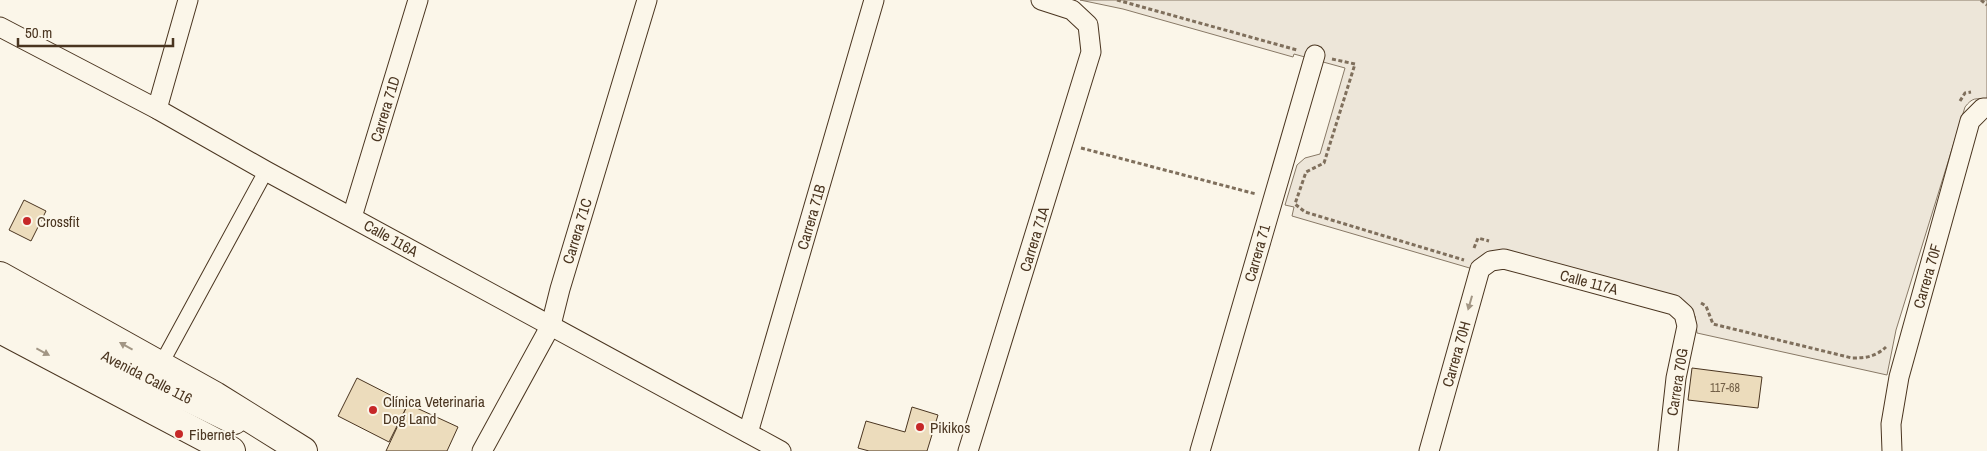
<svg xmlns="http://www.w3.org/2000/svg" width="1987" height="451" viewBox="0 0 1987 451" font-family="'Archivo Narrow',sans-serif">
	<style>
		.green { fill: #ede6d9; stroke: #887966 }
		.building { fill: #ecdcbc; stroke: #4a3520 }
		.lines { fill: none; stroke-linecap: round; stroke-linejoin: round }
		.pedestrian-casing { stroke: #4a3520; stroke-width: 16 }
		.minor-casing { stroke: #4a3520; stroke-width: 21 }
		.primary-casing { stroke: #4a3520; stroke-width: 30 }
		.trunk-casing { stroke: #4a3520; stroke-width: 30 }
		.path { stroke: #7f6f5c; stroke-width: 3; stroke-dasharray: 4 2.5; stroke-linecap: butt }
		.pedestrian { stroke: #fbf6e9; stroke-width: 14 }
		.minor { stroke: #fbf6e9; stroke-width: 19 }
		.primary { stroke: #fbf6e9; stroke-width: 28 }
		.trunk { stroke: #fbf6e9; stroke-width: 28 }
		.oneway { fill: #a29684 }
		.poi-dot { fill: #c62828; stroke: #fbf6e9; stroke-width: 2 }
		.labels { text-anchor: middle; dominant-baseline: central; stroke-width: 4; stroke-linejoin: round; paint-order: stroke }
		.number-label { font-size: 12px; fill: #725f47 }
		.street-label { font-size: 15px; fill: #4a3520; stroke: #fbf6e9 }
		.poi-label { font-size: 15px; fill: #4a3520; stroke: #fbf6e9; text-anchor: start }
	</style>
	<rect width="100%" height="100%" fill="#fbf6e9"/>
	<path class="green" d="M1080 0H1987V101C1976 97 1972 98 1965 107L1896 330 1887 375 1697 333 1695 316 1683 304 1508 252C1487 251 1486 254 1473 269L1292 216 1294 207 1285 205 1297 165 1305 158 1320 154 1345 68 1294 54 1293 57 1123 9Z"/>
	<g class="building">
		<polygon points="24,200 46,211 31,241 9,230"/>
		<polygon points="1692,368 1762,377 1758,408 1688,400"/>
		<polygon points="357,378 408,404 389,442 338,416"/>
		<polygon points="408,404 458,427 447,451 386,451"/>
		<polygon points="912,407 938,415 927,451 869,451 858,448 866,421 905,432"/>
	</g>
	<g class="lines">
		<defs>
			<polyline id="pedestrian" points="160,366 266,171"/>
			<g id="minor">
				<polyline points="0,27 157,109 266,171 781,451"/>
				<polyline points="157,109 188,0"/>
				<polyline points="352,217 418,0"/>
				<polyline points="748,433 874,0"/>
				<polyline points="482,451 551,325 560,289 647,0"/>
				<polyline points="968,451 1091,52 1088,25 1072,10 1041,0"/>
				<polyline points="1200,451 1315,55"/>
				<polyline points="1429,451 1480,269 1491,261 1504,259 1674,305 1684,314 1687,326 1676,378 1668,451"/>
				<polyline points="1892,451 1891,424 1899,377 1970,121 1983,108 1987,108"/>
			</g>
			<g id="primary">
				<polyline points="0,300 122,365 234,420"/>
				<polyline points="0,329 231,451"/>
			</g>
			<polyline id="trunk" points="0,276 215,396 303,451"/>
		</defs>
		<use href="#pedestrian" class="pedestrian-casing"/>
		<use href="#minor" class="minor-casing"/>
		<use href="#primary" class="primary-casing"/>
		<use href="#trunk" class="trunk-casing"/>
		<g class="path">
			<polyline points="1117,0 1297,50"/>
			<polyline points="1981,0 1987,5"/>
			<polyline points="1332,59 1355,64 1324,163 1306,172 1295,204 1305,212 1464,260"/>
			<polyline points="1960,101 1965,93 1971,92"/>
			<polyline points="1081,148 1256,194"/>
			<polyline points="1474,248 1478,238 1489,241"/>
			<path d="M1701 303 1706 306 1713 324 1852 358C1866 358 1875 357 1886 347"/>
		</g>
		<use href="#pedestrian" class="pedestrian"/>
		<use href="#minor" class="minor"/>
		<use href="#primary" class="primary"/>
		<use href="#trunk" class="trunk"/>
	</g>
	<defs><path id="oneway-solid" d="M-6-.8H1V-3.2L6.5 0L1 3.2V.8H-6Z" transform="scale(1.25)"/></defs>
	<g class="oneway">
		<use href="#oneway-solid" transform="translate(1470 303) rotate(106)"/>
		<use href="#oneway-solid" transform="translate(126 346) rotate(-151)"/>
		<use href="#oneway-solid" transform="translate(43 352) rotate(28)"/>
	</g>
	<g class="poi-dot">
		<circle cx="27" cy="221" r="5"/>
		<circle cx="373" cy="410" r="5"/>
		<circle cx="920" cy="427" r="5"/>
		<circle cx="179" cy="434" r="5"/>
	</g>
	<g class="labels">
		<g class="number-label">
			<text x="1725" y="388">117-68</text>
		</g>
		<g class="street-label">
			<text transform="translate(385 109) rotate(-73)">Carrera 71D</text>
			<text transform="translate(811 217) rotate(-74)">Carrera 71B</text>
			<text transform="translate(577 231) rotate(-73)">Carrera 71C</text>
			<text transform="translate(391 238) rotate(29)">Calle 116A</text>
			<text transform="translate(1034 239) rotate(-73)">Carrera 71A</text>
			<text transform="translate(1257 253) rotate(-74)">Carrera 71</text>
			<text transform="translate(1927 276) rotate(-74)">Carrera 70F</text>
			<text transform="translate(1589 282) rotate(15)">Calle 117A</text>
			<text transform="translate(1456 354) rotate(-74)">Carrera 70H</text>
			<text transform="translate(147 377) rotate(27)">Avenida Calle 116</text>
			<text transform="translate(1677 382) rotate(-81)">Carrera 70G</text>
		</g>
		<g class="poi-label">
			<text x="37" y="221">Crossfit</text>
			<text x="383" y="401">Clínica Veterinaria<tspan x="383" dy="17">Dog Land</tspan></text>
			<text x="930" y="427">Pikikos</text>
			<text x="189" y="434">Fibernet</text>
		</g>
	</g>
	<path d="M18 38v8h155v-8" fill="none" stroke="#4a3520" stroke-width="2.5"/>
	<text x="25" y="38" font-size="15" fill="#4a3520" stroke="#fbf6e9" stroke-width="4" paint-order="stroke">50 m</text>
</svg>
